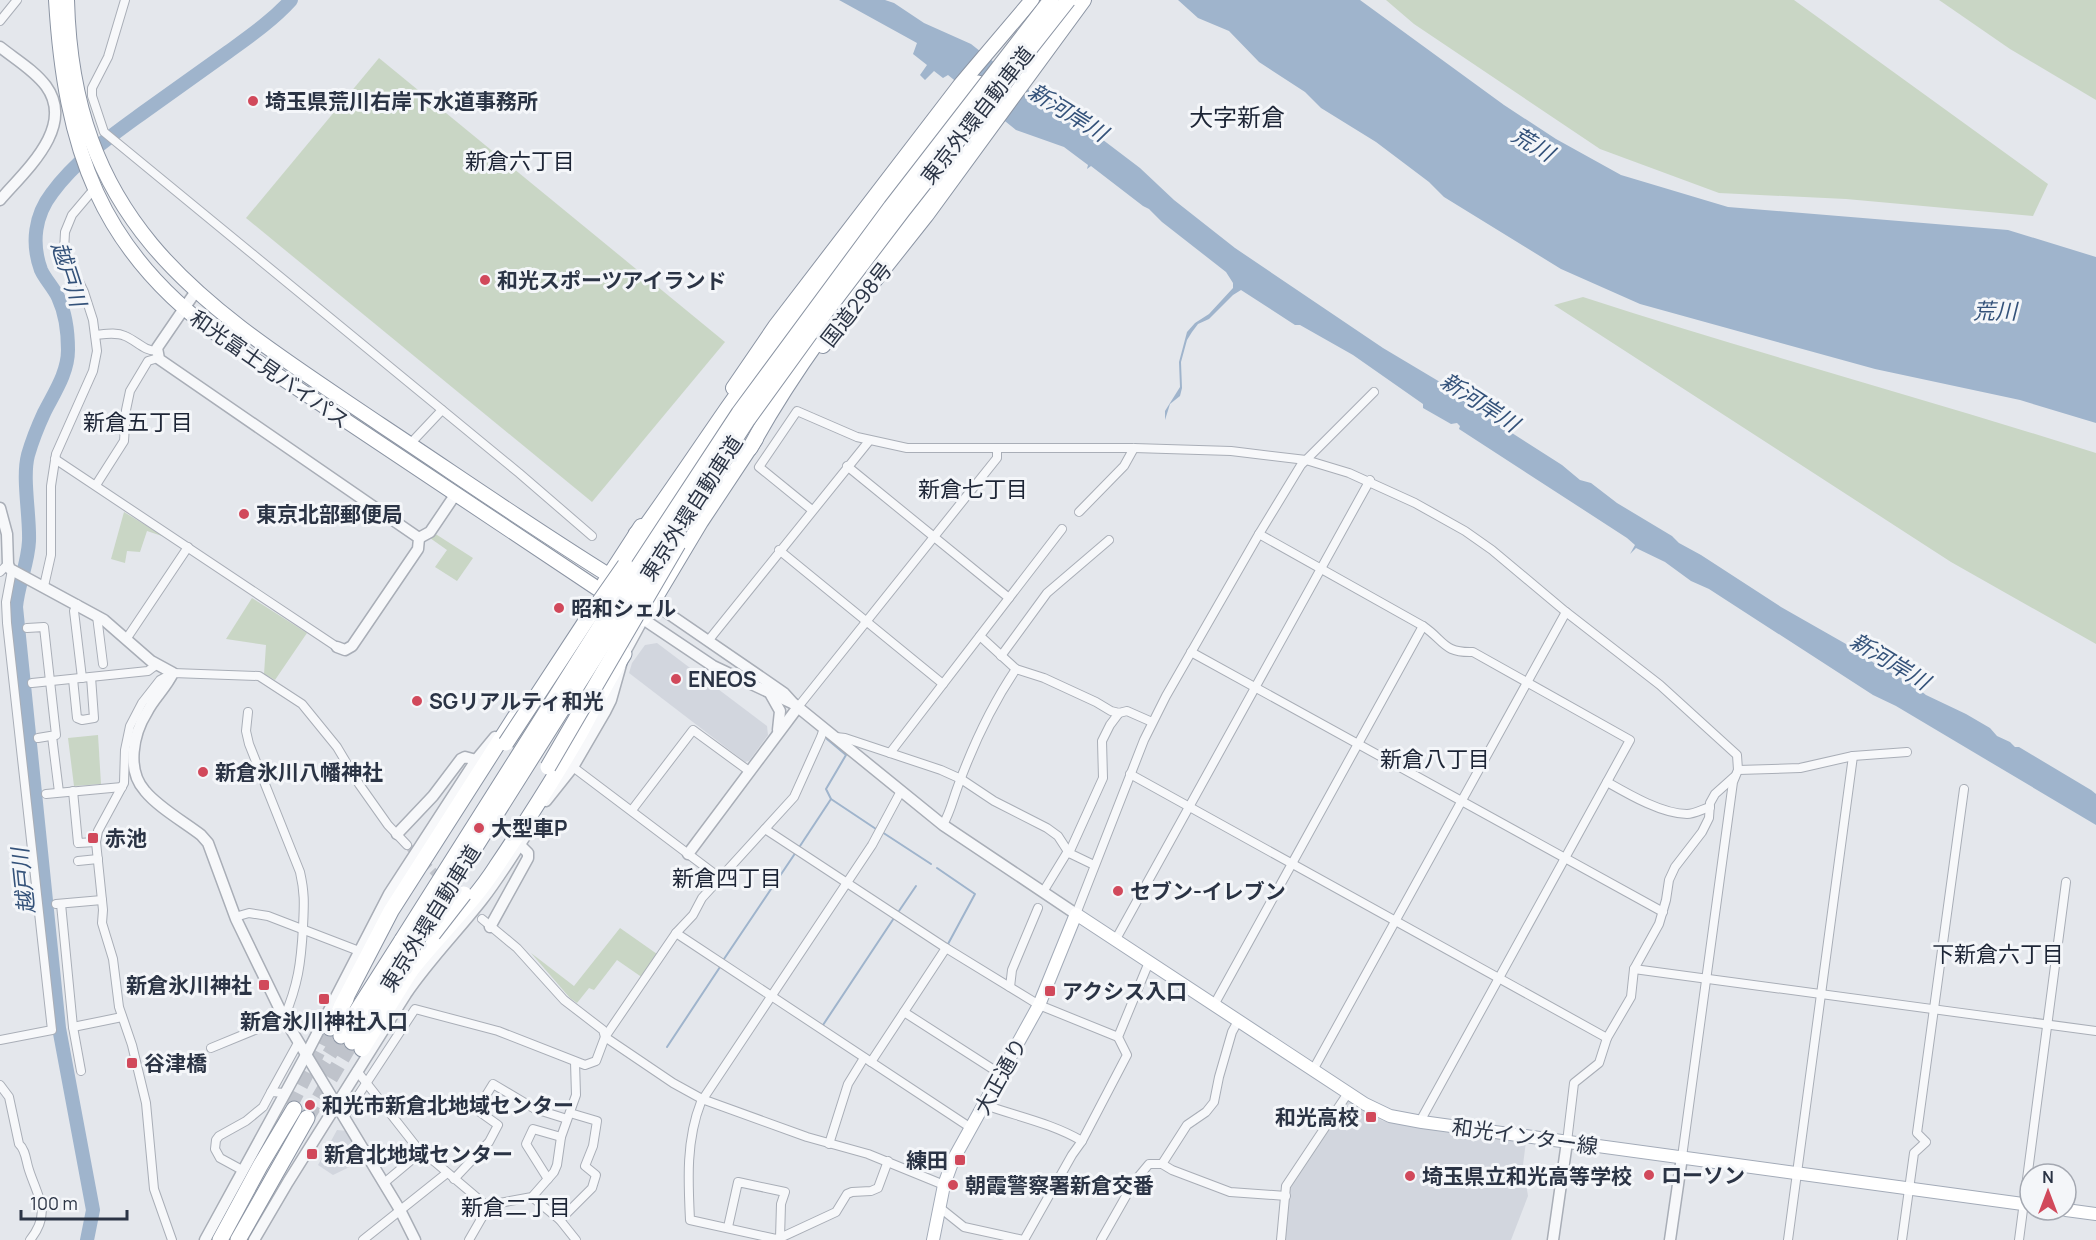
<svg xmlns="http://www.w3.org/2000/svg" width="2096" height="1240" viewBox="0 0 2096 1240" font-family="Manrope,'Noto Sans JP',sans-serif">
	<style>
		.built { fill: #d2d6de }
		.green { fill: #c9d6c5 }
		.water { fill: #9fb4cc }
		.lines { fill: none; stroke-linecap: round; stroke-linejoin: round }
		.stream { stroke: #9fb4cc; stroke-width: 2 }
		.river { stroke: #9fb4cc; stroke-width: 14 }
		.minor-tunnel { stroke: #bfc3cb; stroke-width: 8; stroke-dasharray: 8 4; stroke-linecap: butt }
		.motorway-tunnel { stroke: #bfc3cb; stroke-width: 15; stroke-dasharray: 15 8; stroke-linecap: butt }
		.minor-casing { stroke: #a9aeb7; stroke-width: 10 }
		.tertiary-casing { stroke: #a9aeb7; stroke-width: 13 }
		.primary-casing { stroke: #a3abb8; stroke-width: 14 }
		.trunk-casing { stroke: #8b94a3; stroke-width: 16 }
		.motorway-casing { stroke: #8b94a3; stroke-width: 17 }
		.minor { stroke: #f7f8fa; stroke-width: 8 }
		.tertiary { stroke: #f7f8fa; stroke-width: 10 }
		.primary { stroke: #fff; stroke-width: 12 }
		.trunk { stroke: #fff; stroke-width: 14 }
		.motorway { stroke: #fff; stroke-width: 15 }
		.motorway-bridge-casing { stroke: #8b94a3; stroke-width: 17; stroke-linecap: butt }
		.motorway-bridge { stroke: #fff; stroke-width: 15 }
		.poi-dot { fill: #d1495b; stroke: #f4f6f9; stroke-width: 2 }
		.labels { text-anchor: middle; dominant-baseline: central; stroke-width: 6; stroke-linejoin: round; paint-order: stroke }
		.poi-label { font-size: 21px; font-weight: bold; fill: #2b3445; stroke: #f4f6f9; text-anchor: start }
		.street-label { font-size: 21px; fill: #2b3445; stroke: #f4f6f9 }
		.water-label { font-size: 22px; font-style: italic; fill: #34527a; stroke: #f4f6f9 }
		.neighbourhood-label { font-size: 22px; fill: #1d2536; stroke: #f4f6f9 }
		.quarter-label { font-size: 24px; fill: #1d2536; stroke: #f4f6f9 }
	</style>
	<rect width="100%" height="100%" fill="#e4e7ec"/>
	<g class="built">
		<polygon points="657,643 767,726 768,735 749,761 745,762 629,673 632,663 645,645"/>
		<polygon points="1350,1099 1368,1113 1383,1121 1526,1141 1523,1165 1528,1196 1511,1240 1283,1240 1289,1186 1345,1100"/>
		<polygon points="337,1130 347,1131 364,1160 333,1175 318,1165"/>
	</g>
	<g class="green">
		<polygon points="1386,0 1794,0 2048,184 2033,216 1846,199 1719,193 1600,149 1414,24"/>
		<polygon points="1939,0 2096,0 2096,100 2010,49"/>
		<polygon points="379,58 725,342 592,502 246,218"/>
		<path d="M1583 297C1753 352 1926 399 2096 453V644L1951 562 1554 305Z"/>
		<polygon points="124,512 165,537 147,531 140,552 127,551 125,563 111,559"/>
		<polygon points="434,533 473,558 457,581 435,567 447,550 430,538"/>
		<polygon points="252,598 307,633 275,680 264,674 266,645 226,639"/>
		<polygon points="98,735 101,784 74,786 68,738"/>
		<polygon points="620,928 657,954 643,978 617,960 594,990 589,988 577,1003 570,998 531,953 574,986"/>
	</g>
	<g class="water">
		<polygon points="839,0 885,0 894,3 924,23 971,44 1039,98 1053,102 1140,168 1174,200 1235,248 1383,348 1440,382 1476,410 1562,465 1580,480 1591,483 1617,503 1672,536 1679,543 1701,555 1781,607 1846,644 1880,667 1912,684 1926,695 1966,714 1990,728 1997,736 2010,742 2015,747 2019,747 2091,790 2096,794 2096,825 1896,706 1873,695 1709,589 1691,581 1665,562 1636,548 1630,554 1635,545 1627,538 1459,429 1460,426 1457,423 1451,424 1423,408 1423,404 1353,355 1300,325 1295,325 1241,290 1233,295 1209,319 1198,324 1192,332 1187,340 1181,362 1182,388 1180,396 1170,404 1165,420 1165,411 1180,387 1179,362 1187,332 1195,323 1209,314 1233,288 1233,283 1226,272 1162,222 1149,209 1143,206 1091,166 1087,169 1088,165 1064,147 1016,130 948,75 943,78 934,71 925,80 920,75 927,65 913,54 917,43"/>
		<polygon points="1178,0 1360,0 1504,105 1556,139 1621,175 1728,207 2008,230 2096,257 2096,423 2020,400 1875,369 1640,304 1561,269 1444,197 1429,182 1376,142 1321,108 1305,92 1259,62 1229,31 1198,18"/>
	</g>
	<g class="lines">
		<g class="stream">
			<polyline points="827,739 846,755 826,789 831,799 876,829"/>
			<polyline points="882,832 931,864"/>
			<polyline points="800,846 831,799"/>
			<polyline points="937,868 975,894 948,944"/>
			<polyline points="899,911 916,886"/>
			<polyline points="724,959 796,852"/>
			<polyline points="823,1025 894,918"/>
			<polyline points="667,1047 720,967"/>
		</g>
		<path class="river" d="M87 1240 93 1210 59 1028 16 607C18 584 28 564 29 541 30 515 22 478 28 455 32 441 38 426 44 413 54 393 68 373 68 350 68 333 65 312 58 297 53 287 45 279 41 270 31 243 35 215 52 193 76 160 111 136 144 112 172 92 200 72 228 52 250 36 273 20 291 0"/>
		<polyline class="minor-tunnel" points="407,845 443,881"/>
		<g class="motorway-tunnel">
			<polyline points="317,1074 341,1036"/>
			<polyline points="290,1106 330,1028"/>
			<polyline points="307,1118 352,1042"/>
		</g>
		<defs>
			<g id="minor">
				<polyline points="125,0 108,57 92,88 92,96 104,132 519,473 592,536"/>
				<polyline points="0,21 17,0"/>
				<path d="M95 335C106 334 116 332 125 336 137 341 144 351 157 351"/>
				<polyline points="410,444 442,410"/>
				<polyline points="55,459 337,647"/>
				<polyline points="847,466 1009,598"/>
				<polyline points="96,485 124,441 126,410 130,391 148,361 158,358"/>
				<polyline points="812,510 759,467 797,411 857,437 907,448 1134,448 1231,451 1306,460 1349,473 1415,503 1465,531 1492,550 1566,612 1660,685 1737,755 1738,770 1733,782 1682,1157"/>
				<polyline points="1079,512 1124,466 1134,448"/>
				<path d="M1259 534 1423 626C1445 641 1443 653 1473 652L1630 740 1423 1116 1422 1122"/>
				<polyline points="779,550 943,684"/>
				<polyline points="0,572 8,564"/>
				<polyline points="44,586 51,555 51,486 56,454 93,371 97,351 93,320 84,292 64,251 65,232 72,215 94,189"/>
				<polyline points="77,604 74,611 82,678"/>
				<polyline points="97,616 103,664"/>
				<polyline points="27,628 44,627 56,735 38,738"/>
				<polyline points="980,636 1016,669 1044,678 1096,702 1111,711 1119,713 1127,711 1152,722"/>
				<polyline points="127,638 188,547"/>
				<polyline points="708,641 869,441"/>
				<polyline points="1191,652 1663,912"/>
				<polyline points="1001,656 1047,593 1109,540"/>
				<polyline points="73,679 77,718 82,720 94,718 91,677"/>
				<polyline points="32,683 148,671 156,665"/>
				<polyline points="798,707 997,458 997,448"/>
				<polyline points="52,736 59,792"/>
				<polyline points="836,737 845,738 941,770 961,779 994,801 1047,828 1058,836 1069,853 1094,865"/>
				<polyline points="890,753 1062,529"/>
				<polyline points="573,767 720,878"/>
				<polyline points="1738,770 1800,768 1853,756 1907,752"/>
				<polyline points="1130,774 1607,1038"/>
				<path d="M1607 782C1628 794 1662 814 1687 814 1694 814 1703 809 1710 807"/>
				<polyline points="73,791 78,843 96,842"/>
				<polyline points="46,794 122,787"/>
				<polyline points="632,810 693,730 749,771"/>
				<path d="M943 825C951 810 952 802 958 786 973 745 991 706 1016 669"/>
				<polyline points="765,829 946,948 1039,1005 1118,1037"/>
				<polyline points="1069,853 1103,778 1102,741 1110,725 1119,713"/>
				<polyline points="78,861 98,859"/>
				<polyline points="1043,892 1068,851"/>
				<polyline points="56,904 102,900"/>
				<polyline points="61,904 73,1027 81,1071"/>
				<polyline points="1076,914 1144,740 1166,696 1259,534 1301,465 1374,392"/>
				<polyline points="235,917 249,913 268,916 359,951"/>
				<polyline points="482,919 517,948 564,1000 603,1030 605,1037 673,1083 702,1099 807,1137 868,1154 944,1185"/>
				<polyline points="676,933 971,1128"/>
				<polyline points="1116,939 1370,480"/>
				<polyline points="1634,969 2096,1031"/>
				<polyline points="1010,987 1012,970 1038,908"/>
				<polyline points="1214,1005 1423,626"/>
				<polyline points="904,1012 1002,1075"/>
				<polyline points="73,1027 122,1017"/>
				<polyline points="0,1040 52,1030 7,623 6,602 12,570"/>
				<path d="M211 1048 284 1018C298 985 301 963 303 927 304 905 305 894 300 872L249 744 246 731 248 712"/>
				<polyline points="871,1062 946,948"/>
				<polyline points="1313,1070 1566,612"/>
				<polyline points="357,1071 419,1150 435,1162 488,1207"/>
				<path d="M0 1085 9 1097 19 1144C26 1150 26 1162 29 1170 38 1198 52 1212 30 1240"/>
				<polyline points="271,1092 298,1043"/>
				<path d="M985 1105C1019 1117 1051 1123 1082 1141"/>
				<polyline points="344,1117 415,1009 498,1031 585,1065 596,1061 605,1037 676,933 693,915 702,898 794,797 821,737 824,728"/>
				<polyline points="1567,1142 1574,1083 1599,1063 1607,1038 1631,997 1634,969 1659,924 1666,900 1669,880 1675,867 1702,832 1709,818 1710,803 1715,794 1734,777"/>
				<polyline points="829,1144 848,1084 864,1058"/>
				<path d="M888 1161 878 1188 871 1191 852 1192 847 1194 836 1212 780 1238 776 1239 690 1220C688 1180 686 1140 701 1102L872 845 901 791"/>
				<polyline points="1162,1164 1187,1125 1206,1112 1214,1102 1219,1077 1232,1032 1238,1021"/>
				<polyline points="242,1170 220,1158 215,1149 216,1140 219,1136 246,1121 263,1107 271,1092 285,1093"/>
				<polyline points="454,1179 489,1142 498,1125 477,1110 493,1084 535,1109 567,1119"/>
				<polyline points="548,1179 526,1144 533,1129 561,1137"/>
				<polyline points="384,1183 421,1152"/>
				<polyline points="532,1197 560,1220 576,1240"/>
				<polyline points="939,1207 964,1227 1023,1240"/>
				<polyline points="560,1220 592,1188 596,1175 585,1166 593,1146 597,1121 570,1113"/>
				<polyline points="728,1227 738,1182 785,1192 781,1204 780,1238"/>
				<polyline points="172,1240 154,1189 146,1103 132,1045 119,1007 113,959 102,923 103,910 96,842 98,831 124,783 125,750 130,726 142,703 160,680 173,673 259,676 302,704 337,747 359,784 388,825 407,845"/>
				<polyline points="363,1240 447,1173"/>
				<polyline points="469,1240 488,1207 494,1204 532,1197 554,1172 557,1165 561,1137 576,1095 575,1062"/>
				<polyline points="1024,1240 1072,1155 1082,1141 1127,1055 1118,1037 1149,962"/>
				<polyline points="1101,1240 1134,1182 1149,1164 1162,1164 1172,1170 1230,1192 1286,1196"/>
				<polyline points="1281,1240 1286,1186 1348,1093"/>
				<polyline points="1788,1240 1853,756"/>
				<polyline points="1902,1240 1914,1153 1926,1142 1917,1133 1964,789"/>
				<polyline points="2019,1240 2066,882"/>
			</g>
			<g id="tertiary">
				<path d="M0 47C15 59 34 70 46 86 76 127 25 171 0 200"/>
				<polyline points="196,291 157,348 159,359 419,538 418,549 352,646 345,650 337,647"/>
				<path d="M0 508 7 534 8 564 10 569 104 620 151 661 173 673C166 688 154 698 147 712 133 734 126 770 145 791 158 807 184 822 201 835L208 843 236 919 284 1018 400 1210 415 1240"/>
				<polyline points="419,538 430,532 455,495"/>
				<polyline points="653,603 784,693 794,704 943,825 1076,914"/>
				<polyline points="771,695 780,711 778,730"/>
				<polyline points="546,801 573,767 605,712 611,700 624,654 643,619 713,666 794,704"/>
				<polyline points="397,834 433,796 461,759 465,757 476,760"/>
				<polyline points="688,854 798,707"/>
				<polyline points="490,927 528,858 528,853 520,845"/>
				<polyline points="205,1240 306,1055 389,894 476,760 495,737"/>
				<path d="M254 1240 288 1182 406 994C429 960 457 932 482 900 499 878 514 854 529 830"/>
				<polyline points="1553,1240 1567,1142"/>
				<polyline points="1670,1240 1682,1157"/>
			</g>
			<g id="primary">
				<polyline points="2066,1210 2096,1214"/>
				<polyline points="933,1240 944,1185 953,1160 1039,1005 1076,914 1365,1104 1390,1116 1422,1122 2030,1205"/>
			</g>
			<g id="trunk">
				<path d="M56 0C65 148 99 252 225 340L613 599"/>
				<path d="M67 0C73 232 208 308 381 425 461 478 541 534 623 584"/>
				<polyline points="823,346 926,216 1084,0"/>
				<polyline points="733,388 776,325 960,85 1032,0"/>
				<polyline points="604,583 641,526"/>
				<polyline points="629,609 643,619 701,522 756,439"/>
			</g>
			<g id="motorway">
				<path d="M750 448C820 319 923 212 1004 91"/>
				<path d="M636 534 646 526C674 487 700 448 727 409 806 297 890 188 978 83"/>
				<polyline points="625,565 652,528"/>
				<path d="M408 974C436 937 471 906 496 867 525 824 553 780 579 735 594 708 607 680 624 654"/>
				<polyline points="341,1007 391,911 515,717"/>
				<polyline points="330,1028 346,999"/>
				<polyline points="341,1036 402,940"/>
				<polyline points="352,1042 413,946"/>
				<polyline points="362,1049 413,967"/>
				<polyline points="220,1240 260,1166 294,1109"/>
				<polyline points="238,1240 307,1118"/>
			</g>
		</defs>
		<use href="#minor" class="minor-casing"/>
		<use href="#tertiary" class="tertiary-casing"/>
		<use href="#primary" class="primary-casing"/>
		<use href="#trunk" class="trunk-casing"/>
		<use href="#motorway" class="motorway-casing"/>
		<use href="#minor" class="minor"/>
		<use href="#tertiary" class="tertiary"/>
		<use href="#primary" class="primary"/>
		<use href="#trunk" class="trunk"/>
		<use href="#motorway" class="motorway"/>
		<defs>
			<g id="motorway-bridge">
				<polyline points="506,743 586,621 625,565"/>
				<polyline points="548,767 678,544"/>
				<polyline points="433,934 464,894"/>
				<polyline points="402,940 632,576 739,413 891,207 1051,0"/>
				<polyline points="413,946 641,584 748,419 824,314 903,210 1068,0"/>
			</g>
		</defs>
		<use href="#motorway-bridge" class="motorway-bridge-casing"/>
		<use href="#motorway-bridge" class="motorway-bridge"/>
	</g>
	<g class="poi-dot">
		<circle cx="253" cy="101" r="6"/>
		<circle cx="485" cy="280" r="6"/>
		<circle cx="244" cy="514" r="6"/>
		<circle cx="559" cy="608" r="6"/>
		<circle cx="676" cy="679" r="6"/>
		<circle cx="417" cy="701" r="6"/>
		<circle cx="203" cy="772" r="6"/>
		<circle cx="479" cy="828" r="6"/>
		<rect x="87" y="832" width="12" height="12" rx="3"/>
		<circle cx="1118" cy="891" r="6"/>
		<rect x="258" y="979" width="12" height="12" rx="3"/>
		<rect x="1044" y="985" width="12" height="12" rx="3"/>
		<rect x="318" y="993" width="12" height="12" rx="3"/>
		<rect x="126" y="1057" width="12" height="12" rx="3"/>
		<circle cx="310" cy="1105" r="6"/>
		<rect x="1365" y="1111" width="12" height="12" rx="3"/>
		<rect x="306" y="1148" width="12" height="12" rx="3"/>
		<rect x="954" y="1154" width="12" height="12" rx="3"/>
		<circle cx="1649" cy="1175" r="6"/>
		<circle cx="1410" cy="1176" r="6"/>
		<circle cx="953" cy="1185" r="6"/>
	</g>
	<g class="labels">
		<g class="poi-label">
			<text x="265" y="101">埼玉県荒川右岸下水道事務所</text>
			<text x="497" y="280">和光スポーツアイランド</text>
			<text x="256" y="514">東京北部郵便局</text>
			<text x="571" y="608">昭和シェル</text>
			<text x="688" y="679">ENEOS</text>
			<text x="429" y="701">SGリアルティ和光</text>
			<text x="215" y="772">新倉氷川八幡神社</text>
			<text x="491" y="828">大型車P</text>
			<text x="105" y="838">赤池</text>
			<text x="1130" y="891">セブン-イレブン</text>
			<text x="252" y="985" text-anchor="end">新倉氷川神社</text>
			<text x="1062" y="991">アクシス入口</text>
			<text x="324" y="1021" text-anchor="middle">新倉氷川神社入口</text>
			<text x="144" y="1063">谷津橋</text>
			<text x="322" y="1105">和光市新倉北地域センター</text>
			<text x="1359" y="1117" text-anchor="end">和光高校</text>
			<text x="324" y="1154">新倉北地域センター</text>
			<text x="948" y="1160" text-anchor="end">練田</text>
			<text x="1661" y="1175">ローソン</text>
			<text x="1422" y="1176">埼玉県立和光高等学校</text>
			<text x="965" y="1185">朝霞警察署新倉交番</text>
		</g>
		<g class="street-label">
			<text transform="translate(977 115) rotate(-52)">東京外環自動車道</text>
			<text transform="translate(856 304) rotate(-52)">国道298号</text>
			<text transform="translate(270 369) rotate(35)">和光富士見バイパス</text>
			<text transform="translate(691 508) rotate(-57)">東京外環自動車道</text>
			<text transform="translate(430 918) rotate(-58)">東京外環自動車道</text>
			<text transform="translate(1000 1076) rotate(-61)">大正通り</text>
			<text transform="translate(1525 1136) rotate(8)">和光インター線</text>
		</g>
		<g class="water-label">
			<text transform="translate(1068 112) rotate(32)">新河岸川</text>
			<text transform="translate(1533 144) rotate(31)">荒川</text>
			<text transform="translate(69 274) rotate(72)">越戸川</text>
			<text x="1995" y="311">荒川</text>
			<text transform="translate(1480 402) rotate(33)">新河岸川</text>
			<text transform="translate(1890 661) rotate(31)">新河岸川</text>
			<text transform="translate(23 881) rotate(-96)">越戸川</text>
		</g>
		<g class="neighbourhood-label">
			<text x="520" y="161">新倉六丁目</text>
			<text x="138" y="422">新倉五丁目</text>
			<text x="973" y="489">新倉七丁目</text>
			<text x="1435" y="759">新倉八丁目</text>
			<text x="727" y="878">新倉四丁目</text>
			<text x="1998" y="954">下新倉六丁目</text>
			<text x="516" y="1207">新倉二丁目</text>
		</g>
		<g class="quarter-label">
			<text x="1237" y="116">大字新倉</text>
		</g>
	</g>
	<g transform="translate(2048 1192)"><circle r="28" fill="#f4f6f9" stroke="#a4a8b1" stroke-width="1.5"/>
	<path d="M0-4.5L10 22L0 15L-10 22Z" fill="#d1495b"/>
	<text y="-9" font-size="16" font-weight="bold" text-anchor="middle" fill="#2b3445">N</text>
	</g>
	<path d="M21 1210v9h106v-9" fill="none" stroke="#2b3445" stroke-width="3"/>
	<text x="30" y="1210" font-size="18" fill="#2b3445" stroke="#f4f6f9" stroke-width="4.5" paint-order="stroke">100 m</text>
</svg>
